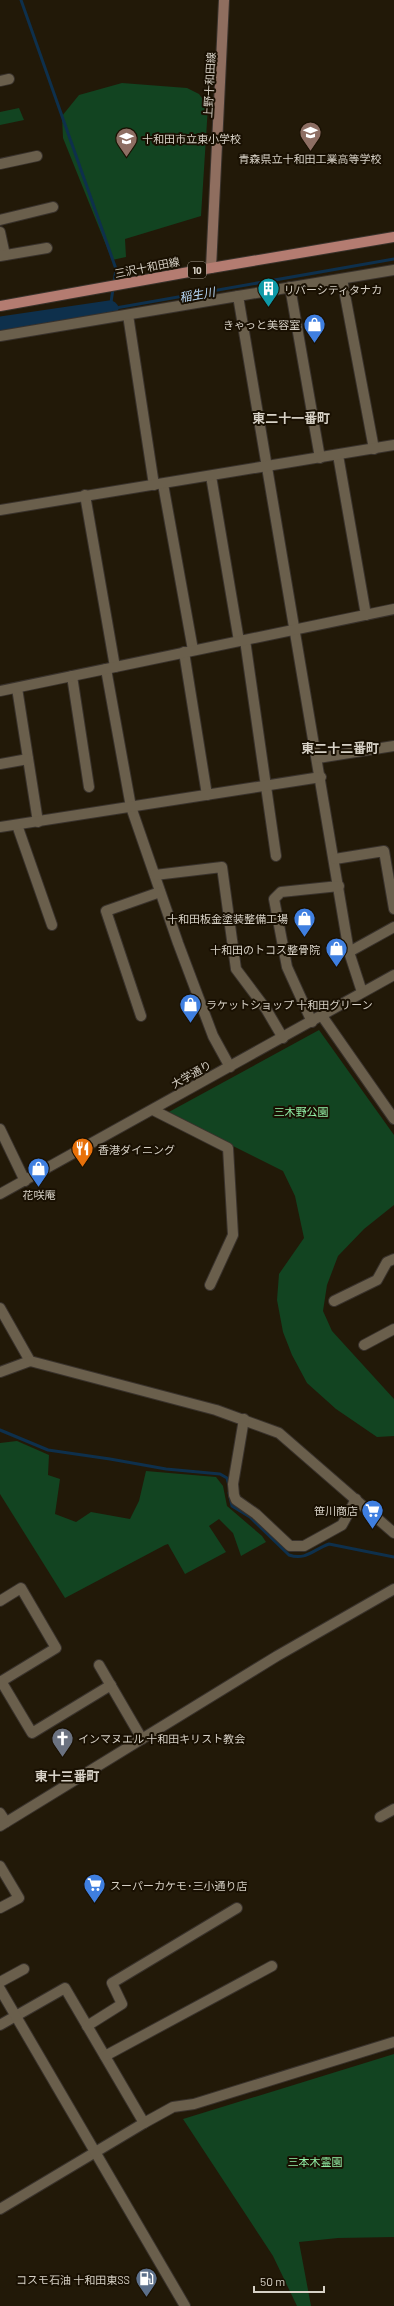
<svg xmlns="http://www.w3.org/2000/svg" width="394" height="2306" viewBox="0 0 394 2306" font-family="Barlow,'Noto Sans JP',sans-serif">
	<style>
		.green { fill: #124421 }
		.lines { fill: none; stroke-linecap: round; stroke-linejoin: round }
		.stream { stroke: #0e304c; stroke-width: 3 }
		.river { stroke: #0e304c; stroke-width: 17 }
		.minor-casing { stroke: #39322c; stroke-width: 12 }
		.tertiary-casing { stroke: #39322c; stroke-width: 12 }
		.secondary-casing { stroke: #39322c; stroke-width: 12 }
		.primary-casing { stroke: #39322c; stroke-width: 12 }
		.minor { stroke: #6a5f4c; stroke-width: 10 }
		.tertiary { stroke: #6a5f4c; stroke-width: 10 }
		.secondary { stroke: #8f6e5f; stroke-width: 10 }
		.primary { stroke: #b47c71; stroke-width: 10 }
		.labels { text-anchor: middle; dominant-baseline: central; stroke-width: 4; stroke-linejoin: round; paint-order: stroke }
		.shield { fill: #191002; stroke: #9e978b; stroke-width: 1 }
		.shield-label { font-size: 10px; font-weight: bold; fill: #d7d1c6 }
		.street-label { font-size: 11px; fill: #d7d1c6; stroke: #191002 }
		.poi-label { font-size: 11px; fill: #d7d1c6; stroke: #191002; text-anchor: start }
		.park-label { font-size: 11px; fill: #93f2a8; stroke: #191002 }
		.water-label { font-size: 12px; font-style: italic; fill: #b7d7f6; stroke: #191002 }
		.quarter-label { font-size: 13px; font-weight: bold; fill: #d7d1c6; stroke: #191002 }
	</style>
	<rect width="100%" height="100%" fill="#221908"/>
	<g class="green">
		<polygon points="122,83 187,88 199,94 208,106 201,216 125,239 126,257 112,260 63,138 62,116 79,95"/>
		<polygon points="19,108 24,120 0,125 0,112"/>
		<polygon points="319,1030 394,1135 394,1205 364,1229 338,1256 327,1285 323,1311 332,1331 394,1399 394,1436 377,1437 336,1409 307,1383 292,1355 283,1332 277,1300 279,1274 304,1238 295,1196 283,1171 167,1113"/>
		<polygon points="17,1441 49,1455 48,1475 60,1479 55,1514 76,1522 91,1512 130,1519 139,1501 146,1471 216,1477 223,1486 227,1506 262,1536 266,1542 241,1556 233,1533 219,1519 209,1526 226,1552 185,1574 168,1544 165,1545 65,1598 0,1494 0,1443"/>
		<polygon points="394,2054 394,2237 338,2238 299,2242 311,2306 297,2306 273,2256 183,2119"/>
	</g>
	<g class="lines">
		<g class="stream">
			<polyline points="21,0 116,269 110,309 394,259"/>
			<polyline points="0,1430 48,1450 110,1459 166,1469 220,1474 227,1478 229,1486"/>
			<path d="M229 1493 232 1506 250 1517 289 1555C306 1561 314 1549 329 1544L394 1557"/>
		</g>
		<polyline class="river" points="0,325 110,309"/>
		<defs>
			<g id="minor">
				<polyline points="0,81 9,79"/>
				<polyline points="0,164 37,156"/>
				<polyline points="0,220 53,207"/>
				<polyline points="0,232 5,255"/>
				<polyline points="0,256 47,248"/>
				<polyline points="342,279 374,449"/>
				<polyline points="290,287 320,458"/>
				<polyline points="238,296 394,270"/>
				<polyline points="128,315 154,485"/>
				<polyline points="0,336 238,296 349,952 362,992"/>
				<polyline points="338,455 366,615"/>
				<polyline points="211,476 239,641"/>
				<polyline points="163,484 193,650"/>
				<polyline points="85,495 115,667"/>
				<polyline points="0,510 394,445"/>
				<polyline points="245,640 276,856"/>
				<polyline points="184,652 207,795"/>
				<polyline points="106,669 131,807 178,943 213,1036 230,1067"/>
				<polyline points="72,676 89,787"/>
				<polyline points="17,688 38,822"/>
				<polyline points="0,691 394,609"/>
				<polyline points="318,758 394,746"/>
				<polyline points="0,764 28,759"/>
				<polyline points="17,825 52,925"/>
				<polyline points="0,827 321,777"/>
				<polyline points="335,859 384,851 394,909"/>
				<polyline points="155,875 222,867 236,969 266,1009 283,1038"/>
				<polyline points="349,952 394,927"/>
				<polyline points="141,1016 106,911 160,892"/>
				<polyline points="312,1022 287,967 274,899 281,892 339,886"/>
				<polyline points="153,1110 228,1148 233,1235 210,1285"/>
				<polyline points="0,1129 25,1181"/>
				<polyline points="334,1301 377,1280 387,1262 394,1259"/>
				<polyline points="0,1308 30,1361 216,1410 279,1433 394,1533"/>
				<polyline points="364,1345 394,1329"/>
				<polyline points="0,1372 30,1361"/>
				<polyline points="244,1419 233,1484 234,1495 236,1500 256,1514 290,1546 304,1546 342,1525 356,1499"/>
				<polyline points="0,1601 21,1588 56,1648 0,1682"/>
				<polyline points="99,1665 142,1739"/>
				<polyline points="1,1681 32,1733 111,1685"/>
				<polyline points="0,1813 6,1822"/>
				<polyline points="380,1817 394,1809"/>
				<polyline points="0,1866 19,1898 0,1908"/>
				<polyline points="0,1982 24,1969"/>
				<polyline points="0,2025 65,1988 144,2123"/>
				<polyline points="87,2026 122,2004 112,1983 237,1908"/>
				<polyline points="105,2056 272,1966"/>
				<polyline points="0,2209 144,2123 173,2107 194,2104 394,2042"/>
			</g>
			<g id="tertiary">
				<polyline points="322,1016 394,1119"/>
				<polyline points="0,1194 394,975"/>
				<polyline points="0,1826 277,1656 394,1589"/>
				<polyline points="0,1989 185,2306"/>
			</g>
			<polyline id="secondary" points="211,268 224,0"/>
			<polyline id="primary" points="0,306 211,268 394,237"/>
		</defs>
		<use href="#minor" class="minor-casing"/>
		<use href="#tertiary" class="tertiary-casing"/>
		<use href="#secondary" class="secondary-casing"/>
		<use href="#primary" class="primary-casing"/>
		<use href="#minor" class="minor"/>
		<use href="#tertiary" class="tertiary"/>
		<use href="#secondary" class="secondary"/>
		<use href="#primary" class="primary"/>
	</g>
	<defs>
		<symbol id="school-pin" viewBox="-11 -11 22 30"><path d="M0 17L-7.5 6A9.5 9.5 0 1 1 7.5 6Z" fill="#8d6e63" stroke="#191002"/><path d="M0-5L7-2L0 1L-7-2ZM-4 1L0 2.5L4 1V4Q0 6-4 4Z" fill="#fff"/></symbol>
		<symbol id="building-pin" viewBox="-11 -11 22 30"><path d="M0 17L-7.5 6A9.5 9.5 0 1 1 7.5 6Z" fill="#0f9aa8" stroke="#191002"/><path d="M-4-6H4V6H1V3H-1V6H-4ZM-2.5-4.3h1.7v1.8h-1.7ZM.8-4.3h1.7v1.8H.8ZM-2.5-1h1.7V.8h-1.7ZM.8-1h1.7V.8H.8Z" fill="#fff"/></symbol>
		<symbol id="shop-pin" viewBox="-11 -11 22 30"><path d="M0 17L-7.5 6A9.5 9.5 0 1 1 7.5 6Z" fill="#3f7fe0" stroke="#191002"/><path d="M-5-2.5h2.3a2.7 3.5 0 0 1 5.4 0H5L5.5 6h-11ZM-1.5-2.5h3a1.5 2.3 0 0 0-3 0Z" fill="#fff"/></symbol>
		<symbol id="restaurant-pin" viewBox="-11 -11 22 30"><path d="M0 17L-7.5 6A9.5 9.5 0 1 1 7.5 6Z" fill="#e8710a" stroke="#191002"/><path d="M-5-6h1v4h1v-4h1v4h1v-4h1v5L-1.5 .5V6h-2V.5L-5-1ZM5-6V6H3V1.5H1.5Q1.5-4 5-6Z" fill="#fff"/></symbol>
		<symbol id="supermarket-pin" viewBox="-11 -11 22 30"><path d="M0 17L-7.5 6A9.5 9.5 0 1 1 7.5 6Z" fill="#3f7fe0" stroke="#191002"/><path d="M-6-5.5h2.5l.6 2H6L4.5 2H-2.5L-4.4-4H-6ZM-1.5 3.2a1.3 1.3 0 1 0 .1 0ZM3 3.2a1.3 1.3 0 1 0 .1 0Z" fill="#fff"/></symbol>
		<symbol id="church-pin" viewBox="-11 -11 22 30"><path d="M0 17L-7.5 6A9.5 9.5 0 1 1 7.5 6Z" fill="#6b7280" stroke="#191002"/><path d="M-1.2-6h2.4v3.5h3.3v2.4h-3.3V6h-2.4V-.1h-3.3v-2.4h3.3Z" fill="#fff"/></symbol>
		<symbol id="fuel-pin" viewBox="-11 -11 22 30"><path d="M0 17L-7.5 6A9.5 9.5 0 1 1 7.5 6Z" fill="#5c6f8a" stroke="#191002"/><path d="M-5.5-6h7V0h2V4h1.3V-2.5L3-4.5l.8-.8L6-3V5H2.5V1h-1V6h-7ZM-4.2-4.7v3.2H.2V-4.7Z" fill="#fff"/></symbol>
	</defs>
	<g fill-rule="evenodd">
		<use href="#school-pin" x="298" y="120" width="25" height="34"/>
		<use href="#school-pin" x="114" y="126" width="25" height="34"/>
		<use href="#building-pin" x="256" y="276" width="25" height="34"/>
		<use href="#shop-pin" x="302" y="312" width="25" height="34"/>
		<use href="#shop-pin" x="292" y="906" width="25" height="34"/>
		<use href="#shop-pin" x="324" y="936" width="25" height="34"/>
		<use href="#shop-pin" x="178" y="992" width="25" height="34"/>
		<use href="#restaurant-pin" x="70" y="1136" width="25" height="34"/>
		<use href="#shop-pin" x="26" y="1156" width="25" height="34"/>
		<use href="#supermarket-pin" x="360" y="1498" width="25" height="34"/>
		<use href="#church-pin" x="50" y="1726" width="25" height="34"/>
		<use href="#supermarket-pin" x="82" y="1872" width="25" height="34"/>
		<use href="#fuel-pin" x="134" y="2266" width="25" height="34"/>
	</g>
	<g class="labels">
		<rect class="shield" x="188" y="262" width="18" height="16" rx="3"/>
		<g class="shield-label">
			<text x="197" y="270">10</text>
		</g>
		<g class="street-label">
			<text transform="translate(209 85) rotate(-87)">上野十和田線</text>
			<text transform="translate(147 267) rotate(-11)">三沢十和田線</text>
			<text transform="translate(191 1074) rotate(-29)">大学通り</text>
		</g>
		<g class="poi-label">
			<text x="142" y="138">十和田市立東小学校</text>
			<text x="310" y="158" text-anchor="middle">青森県立十和田工業高等学校</text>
			<text x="284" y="289">リバーシティタナカ</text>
			<text x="300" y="324" text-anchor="end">きゃっと美容室</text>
			<text x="288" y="918" text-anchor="end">十和田板金塗装整備工場</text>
			<text x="320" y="949" text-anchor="end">十和田のトコス整骨院</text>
			<text x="206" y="1004">ラケットショップ 十和田グリーン</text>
			<text x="98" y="1149">香港ダイニング</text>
			<text x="39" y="1194" text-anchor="middle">花咲庵</text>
			<text x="358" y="1510" text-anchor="end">笹川商店</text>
			<text x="78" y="1738">インマヌエル 十和田キリスト教会</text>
			<text x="110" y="1885">スーパーカケモ･三小通り店</text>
			<text x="130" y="2279" text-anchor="end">コスモ石油 十和田東SS</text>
		</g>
		<g class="park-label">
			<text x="301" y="1111">三木野公園</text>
			<text x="315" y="2161">三本木霊園</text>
		</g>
		<g class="water-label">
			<text transform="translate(197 294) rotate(-10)">稲生川</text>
		</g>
		<g class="quarter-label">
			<text x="291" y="418">東二十一番町</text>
			<text x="340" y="748">東二十二番町</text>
			<text x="67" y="1776">東十三番町</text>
		</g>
	</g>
	<path d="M254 2286v6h70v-6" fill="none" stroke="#d7d1c6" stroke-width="2"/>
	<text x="260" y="2286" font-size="12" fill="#d7d1c6" stroke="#191002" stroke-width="3" paint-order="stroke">50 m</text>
</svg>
